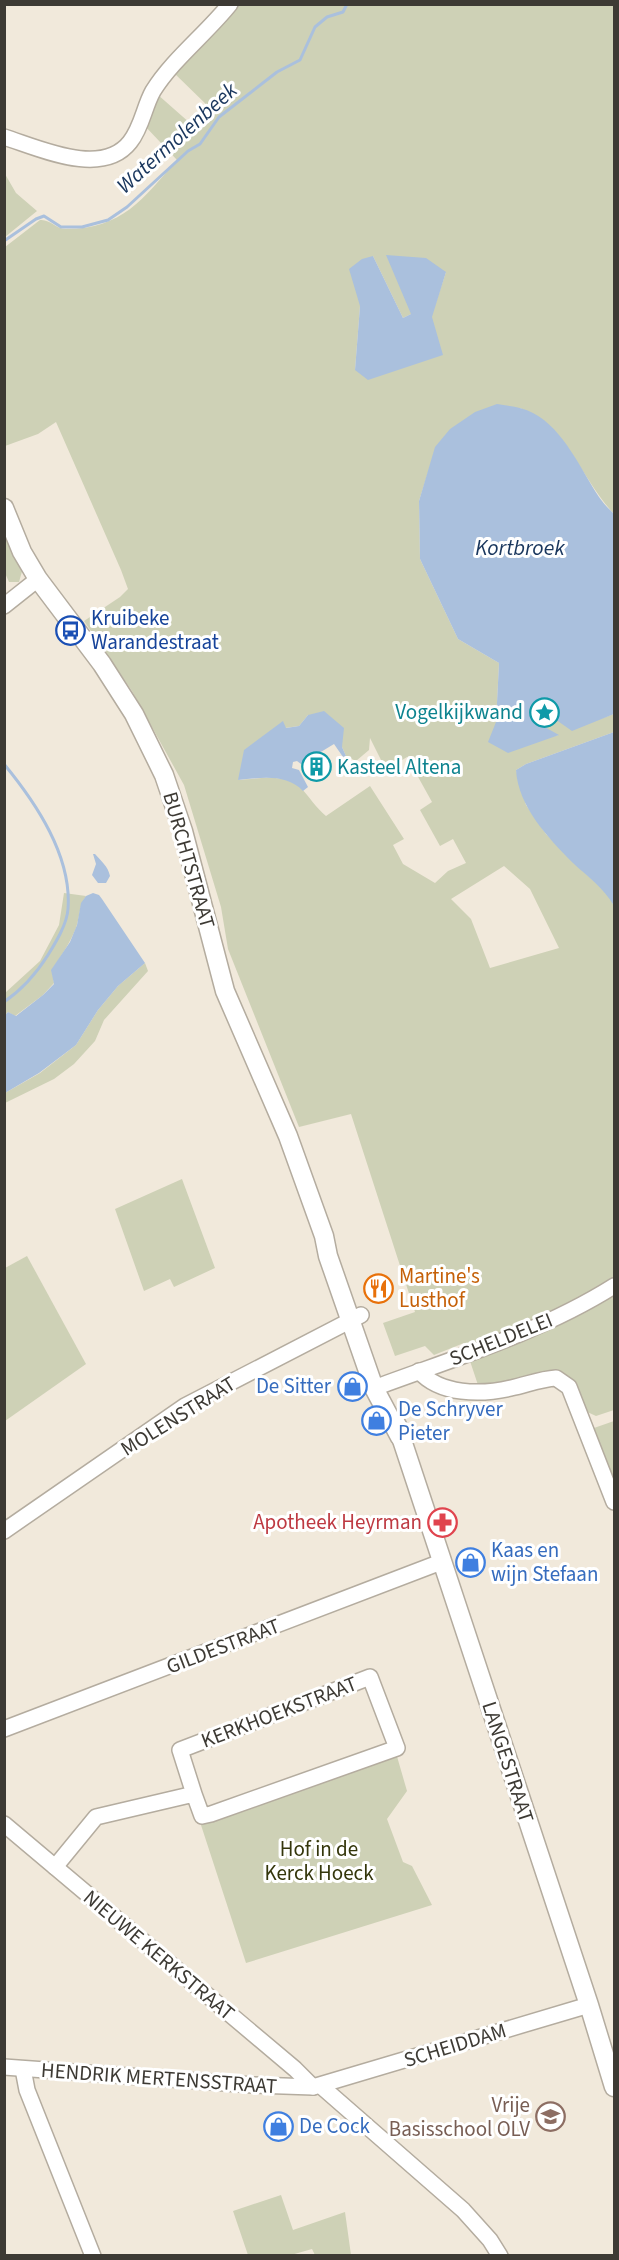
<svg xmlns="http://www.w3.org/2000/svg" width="619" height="2260" viewBox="0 0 619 2260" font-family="'Source Sans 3',sans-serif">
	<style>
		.green { fill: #ced1b6; fill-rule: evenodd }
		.water { fill: #aac0dd }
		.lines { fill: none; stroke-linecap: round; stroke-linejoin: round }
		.stream { stroke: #aac0dd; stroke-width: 3 }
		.minor-casing { stroke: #b4ac9f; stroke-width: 18 }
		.major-casing { stroke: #b4ac9f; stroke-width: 21 }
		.minor { stroke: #fff; stroke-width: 15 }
		.major { stroke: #fff; stroke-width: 18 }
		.labels { text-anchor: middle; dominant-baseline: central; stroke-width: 6; stroke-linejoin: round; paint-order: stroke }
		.transit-label { font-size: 21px; fill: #164399; stroke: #fff; text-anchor: start }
		.culture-label { font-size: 21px; fill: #0d838f; stroke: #fff; text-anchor: end }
		.street-label { font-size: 21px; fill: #3d3a34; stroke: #fff }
		.food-label { font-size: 21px; fill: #c56008; stroke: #fff; text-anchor: start }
		.shop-label { font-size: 21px; fill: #366cbe; stroke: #fff; text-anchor: start }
		.health-label { font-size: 21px; fill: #be3a42; stroke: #fff; text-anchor: end }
		.park-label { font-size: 21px; fill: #34360b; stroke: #fff }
		.education-label { font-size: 21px; fill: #785e54; stroke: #fff; text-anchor: end }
		.water-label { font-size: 22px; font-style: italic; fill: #19365d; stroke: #fff }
	</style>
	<rect width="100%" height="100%" fill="#f1e9db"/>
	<g class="green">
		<path d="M238 5H614V514C583 481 566 426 520 408L436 447 419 501 420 559 458 639 499 663 496 722 558 736 543 726 538 710 550 705 597 720 614 714V732L526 764 516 770 526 805 546 834 573 862 608 894 614 906V1410L596 1416 583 1410 571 1385 479 1388 464 1343 434 1355 425 1346 395 1356 383 1323 415 1312 351 1114 299 1127 228 949 221 907 184 785 132 691 84 621 120 597 128 589 121 570 56 422 38 434 5 446V247L40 220C50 219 56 229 66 229 122 229 143 199 177 160L144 125 157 94 199 131 213 111 173 72ZM373 256 403 318 411 314 446 272 431 317 355 370 360 306ZM308 715 342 747 346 756 356 761 369 750 370 738 386 770 407 757 432 802 420 810 440 846 453 839 466 863 448 871 435 883 403 864 393 845 404 839 370 786 326 816C316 808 309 796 300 787 284 773 257 779 238 780L283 722 285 728 299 726ZM504 866 530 889 559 948 490 968 471 919 451 899Z"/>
		<polygon points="5,174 16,193 37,211 5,237"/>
		<polygon points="4,532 23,568 19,582 9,582 5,573"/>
		<path d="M64 893 86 896C79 906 80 916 76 928 70 943 61 956 52 970L54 983 43 995 15 1016 8 1012 5 1015V993L40 961 59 925Z"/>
		<polygon points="145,963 148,971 104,1020 95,1041 74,1064 54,1079 5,1103 5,1093 40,1073 76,1045 98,1010 118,986"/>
		<polygon points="182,1179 215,1268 174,1287 170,1279 144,1291 115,1209"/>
		<polygon points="27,1256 86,1364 5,1421 5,1268"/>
		<polygon points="614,1421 614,1485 594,1428"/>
		<polygon points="396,1753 407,1791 387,1819 403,1862 412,1866 432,1905 246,1963 200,1822"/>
		<polygon points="281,2195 293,2230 345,2212 351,2255 315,2255 312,2249 291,2255 248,2255 233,2211"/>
	</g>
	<g class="water">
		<polygon points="386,255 426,258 446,272 432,317 443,355 368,380 355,370 360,306 349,269 362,259 373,256 403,318 411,314"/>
		<path d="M497 404C509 406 522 407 533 413 564 429 581 470 599 497 603 503 609 509 614 514V714L572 731 552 717 549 706 538 709 543 726 559 735 508 753 488 742 496 722 499 663 458 639 420 559 419 501 435 447 450 429 475 412Z"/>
		<path d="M324 711 344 728 342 747 346 756 343 757 334 744 301 764 297 761 293 762 292 768 299 770 308 787 303 791C286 773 260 778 238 780L244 750 283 721 286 728 299 726 308 715Z"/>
		<path d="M614 732V906C604 888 588 877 573 863 548 838 518 806 516 770L526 764Z"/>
		<path d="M93 854H95C101 861 108 866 110 876L106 883H98L92 875 96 864Z"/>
		<polygon points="93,893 99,895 102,899 145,963 118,986 98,1010 76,1045 39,1073 5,1093 5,1015 8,1012 16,1016 43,995 54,984 51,970 70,942 77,925 81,903 86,896"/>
	</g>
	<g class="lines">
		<g class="stream">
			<polyline points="4,241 36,219 44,216 61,227 82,227 108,220 127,207 188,151 200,144 219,117 277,72 300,60 315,27 327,17 343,12 347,4"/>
			<path d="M4 764C36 803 72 856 68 909 67 924 56 942 48 955 36 974 23 989 4 1002"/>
		</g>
		<defs>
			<g id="minor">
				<path d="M4 137C39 148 102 178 130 142 142 127 144 107 153 91 173 59 206 34 230 4"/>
				<polyline points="4,606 38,579"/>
				<path d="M419 1371C440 1395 481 1395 511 1388 526 1385 540 1379 556 1378L569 1387 614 1502"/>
				<path d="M374 1388C455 1358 541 1332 614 1286"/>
				<polyline points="4,1531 185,1406 361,1315"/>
				<polyline points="4,1729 441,1562"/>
				<polyline points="4,1824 295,2069 313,2087"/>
				<polyline points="55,1867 96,1817 194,1794 180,1750 370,1677 397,1748 211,1814 202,1816 194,1794"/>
				<polyline points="4,2067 253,2085 313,2087 589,2005"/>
				<polyline points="23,2069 27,2090 93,2256"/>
				<polyline points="321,2086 463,2210 490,2240 500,2256"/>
			</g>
			<g id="major">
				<polyline points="4,508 22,552 38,579 102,664 134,714 164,775 183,831 225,991 288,1136 324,1236 328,1256 374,1388 400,1437"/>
				<polyline points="397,1425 589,2005 614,2087"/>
			</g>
		</defs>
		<use href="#minor" class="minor-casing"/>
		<use href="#major" class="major-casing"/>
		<use href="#minor" class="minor"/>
		<use href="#major" class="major"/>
	</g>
	<defs>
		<symbol id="bus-ring" viewBox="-11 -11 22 22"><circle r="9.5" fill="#fff" stroke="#1a4fb4" stroke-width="1.5"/><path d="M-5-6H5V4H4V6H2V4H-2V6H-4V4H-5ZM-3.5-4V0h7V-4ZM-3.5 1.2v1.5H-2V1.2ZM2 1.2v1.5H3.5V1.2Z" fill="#1a4fb4"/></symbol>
		<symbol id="sight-ring" viewBox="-11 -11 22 22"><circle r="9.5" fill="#fff" stroke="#0f9aa8" stroke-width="1.5"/><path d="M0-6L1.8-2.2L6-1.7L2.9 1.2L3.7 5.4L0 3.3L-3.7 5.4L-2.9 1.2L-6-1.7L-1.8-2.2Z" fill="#0f9aa8"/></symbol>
		<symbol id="building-ring" viewBox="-11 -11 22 22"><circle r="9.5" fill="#fff" stroke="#0f9aa8" stroke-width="1.5"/><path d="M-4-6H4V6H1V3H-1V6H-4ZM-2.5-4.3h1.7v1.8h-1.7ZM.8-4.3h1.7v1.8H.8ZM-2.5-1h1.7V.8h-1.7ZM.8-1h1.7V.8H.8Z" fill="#0f9aa8"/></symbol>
		<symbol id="restaurant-ring" viewBox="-11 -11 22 22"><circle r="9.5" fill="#fff" stroke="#e8710a" stroke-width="1.5"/><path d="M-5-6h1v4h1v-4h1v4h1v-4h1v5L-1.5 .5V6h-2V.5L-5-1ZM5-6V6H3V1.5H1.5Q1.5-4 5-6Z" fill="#e8710a"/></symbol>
		<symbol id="shop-ring" viewBox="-11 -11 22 22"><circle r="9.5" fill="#fff" stroke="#3f7fe0" stroke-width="1.5"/><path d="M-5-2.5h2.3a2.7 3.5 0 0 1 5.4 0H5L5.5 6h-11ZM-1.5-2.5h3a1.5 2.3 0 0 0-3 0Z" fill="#3f7fe0"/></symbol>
		<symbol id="pharmacy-ring" viewBox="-11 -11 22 22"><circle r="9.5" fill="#fff" stroke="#e0444e" stroke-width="1.5"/><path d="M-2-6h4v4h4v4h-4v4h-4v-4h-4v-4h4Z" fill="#e0444e"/></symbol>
		<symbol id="school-ring" viewBox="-11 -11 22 22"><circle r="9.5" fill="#fff" stroke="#8d6e63" stroke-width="1.5"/><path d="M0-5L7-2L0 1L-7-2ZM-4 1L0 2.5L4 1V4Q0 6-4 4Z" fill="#8d6e63"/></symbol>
	</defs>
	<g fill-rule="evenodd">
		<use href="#bus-ring" x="54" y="614" width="33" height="33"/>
		<use href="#sight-ring" x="528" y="696" width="33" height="33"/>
		<use href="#building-ring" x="300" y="750" width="33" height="33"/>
		<use href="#restaurant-ring" x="362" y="1272" width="33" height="33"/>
		<use href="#shop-ring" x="336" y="1370" width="33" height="33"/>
		<use href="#shop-ring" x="360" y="1404" width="33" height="33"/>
		<use href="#pharmacy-ring" x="426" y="1506" width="33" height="33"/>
		<use href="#shop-ring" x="454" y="1546" width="33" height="33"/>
		<use href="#school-ring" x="534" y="2100" width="33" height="33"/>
		<use href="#shop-ring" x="262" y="2110" width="33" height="33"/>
	</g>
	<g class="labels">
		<g class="transit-label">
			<text x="91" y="618">Kruibeke<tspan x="91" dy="24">Warandestraat</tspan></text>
		</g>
		<g class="culture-label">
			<text x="523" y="712">Vogelkijkwand</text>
			<text x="337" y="767" text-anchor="start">Kasteel Altena</text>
		</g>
		<g class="street-label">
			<text transform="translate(189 860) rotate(74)">BURCHTSTRAAT</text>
			<text transform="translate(501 1339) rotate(-22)">SCHELDELEI</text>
			<text transform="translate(178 1416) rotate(-32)">MOLENSTRAAT</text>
			<text transform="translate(223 1646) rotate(-21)">GILDESTRAAT</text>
			<text transform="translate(279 1712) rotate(-21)">KERKHOEKSTRAAT</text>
			<text transform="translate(508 1762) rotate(72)">LANGESTRAAT</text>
			<text transform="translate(159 1955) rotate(40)">NIEUWE KERKSTRAAT</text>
			<text transform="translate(455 2045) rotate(-17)">SCHEIDDAM</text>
			<text transform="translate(159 2078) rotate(4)">HENDRIK MERTENSSTRAAT</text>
		</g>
		<g class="food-label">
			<text x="399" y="1276">Martine's<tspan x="399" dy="24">Lusthof</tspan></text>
		</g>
		<g class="shop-label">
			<text x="331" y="1386" text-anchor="end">De Sitter</text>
			<text x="398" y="1409">De Schryver<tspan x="398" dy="24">Pieter</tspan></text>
			<text x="491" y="1550">Kaas en<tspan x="491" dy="24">wijn Stefaan</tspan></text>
			<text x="299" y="2126">De Cock</text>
		</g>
		<g class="health-label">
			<text x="422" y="1522">Apotheek Heyrman</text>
		</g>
		<g class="park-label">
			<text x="319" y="1849">Hof in de<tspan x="319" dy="24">Kerck Hoeck</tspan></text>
		</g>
		<g class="education-label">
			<text x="530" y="2105">Vrije<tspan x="530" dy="24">Basisschool OLV</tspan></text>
		</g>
		<g class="water-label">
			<text transform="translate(177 138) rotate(-42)">Watermolenbeek</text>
			<text x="520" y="548">Kortbroek</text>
		</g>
	</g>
	<rect width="619" height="2260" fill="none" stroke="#3d3a34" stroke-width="12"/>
</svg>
